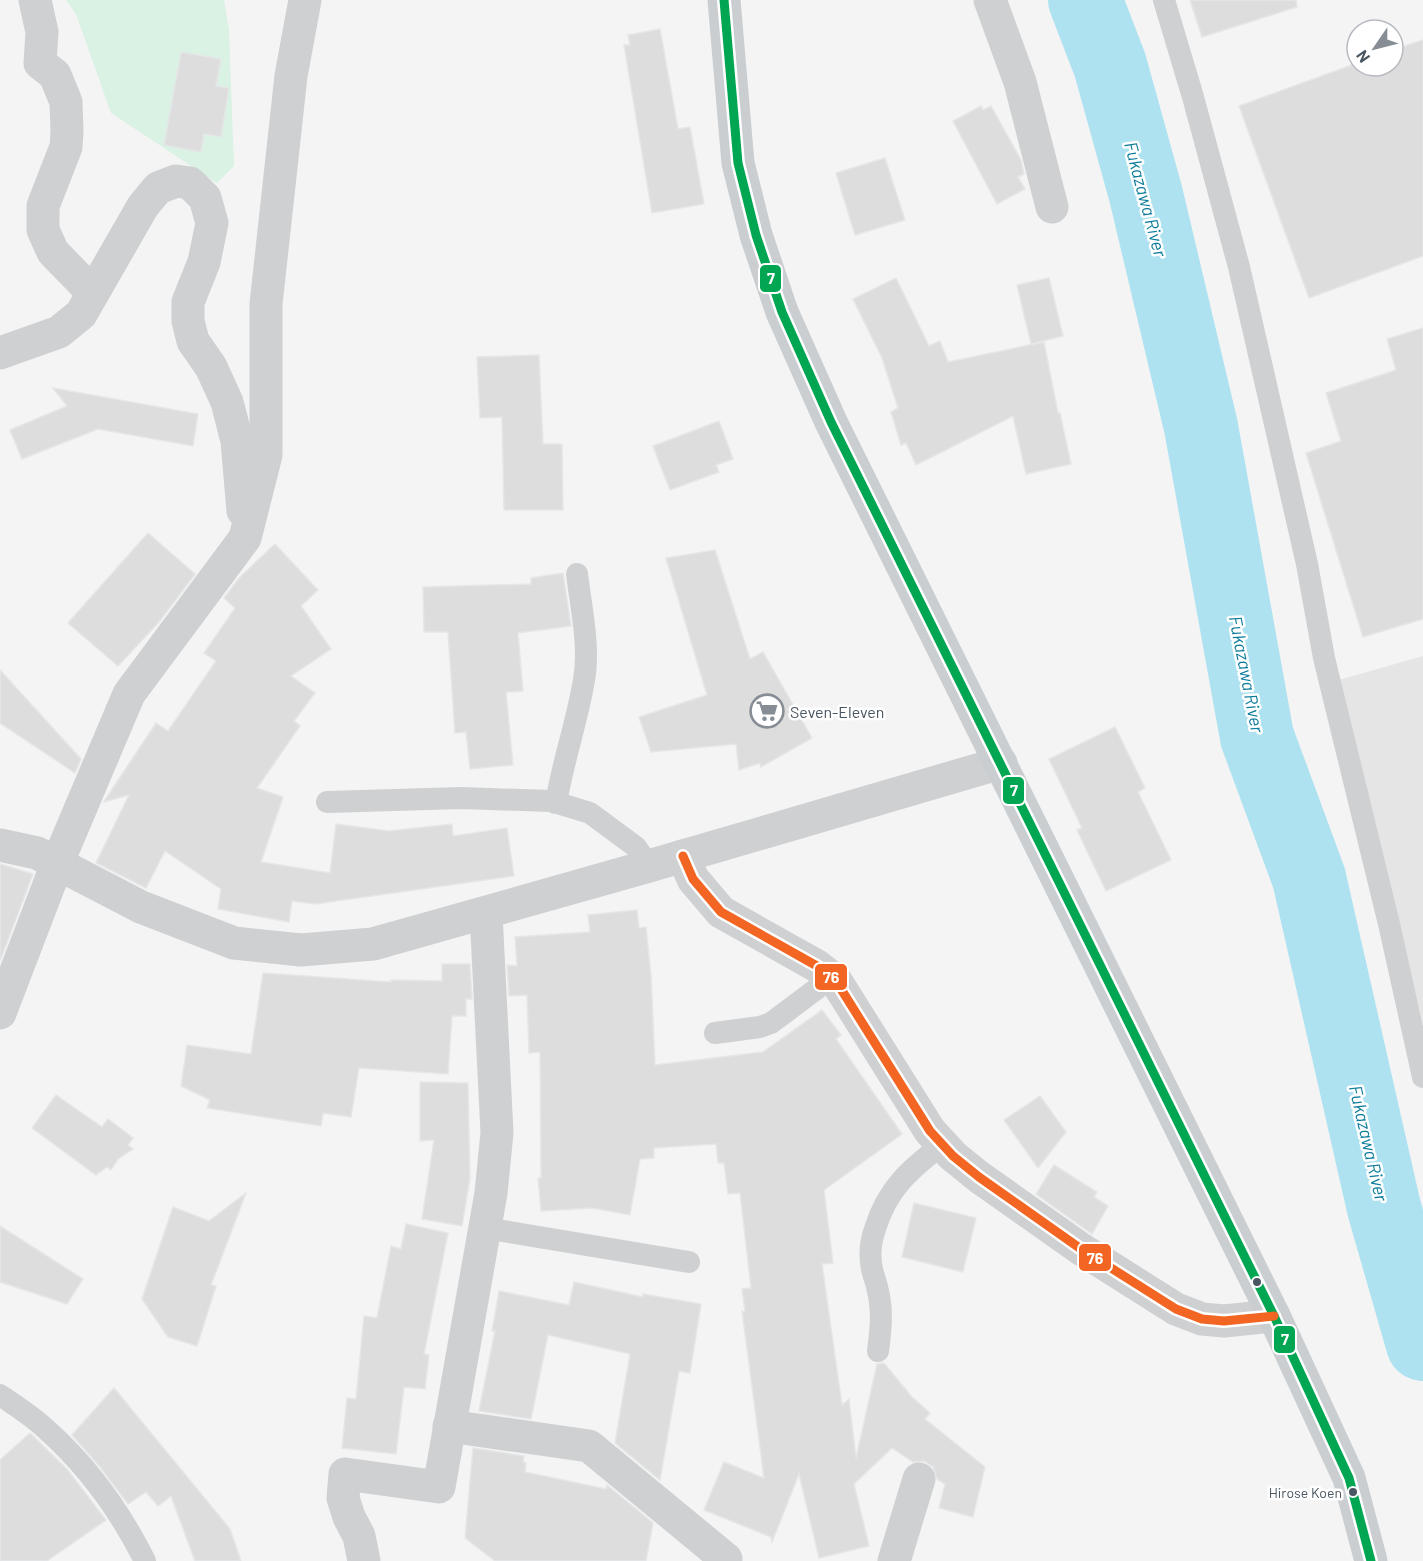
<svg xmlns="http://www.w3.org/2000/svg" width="1423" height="1561" viewBox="0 0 1423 1561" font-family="Barlow,sans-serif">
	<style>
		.education { fill: #e6e5e6 }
		.green { fill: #d9f2e3 }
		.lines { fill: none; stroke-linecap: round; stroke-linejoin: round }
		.river { stroke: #aee2f0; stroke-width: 74 }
		.building { fill: #ddddde; stroke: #e5e6e7; stroke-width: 1.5 }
		.lane { stroke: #ced0d2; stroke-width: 22 }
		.street { stroke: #ced0d2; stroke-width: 33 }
		.primary { stroke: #caced1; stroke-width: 33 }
		.bus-1-casing { stroke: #fff; stroke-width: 14 }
		.bus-2-casing { stroke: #fff; stroke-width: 14 }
		.bus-1 { stroke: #00a651; stroke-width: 9 }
		.bus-2 { stroke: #f26522; stroke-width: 9 }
		.bus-dot { fill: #4a5661; stroke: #fff; stroke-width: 2 }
		.labels { text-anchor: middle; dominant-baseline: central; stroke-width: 5; stroke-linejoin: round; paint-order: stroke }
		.bus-label { font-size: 14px; fill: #4a5661; stroke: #fff; text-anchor: end }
		.poi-label { font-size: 16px; fill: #4a5661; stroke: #fff; text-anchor: start }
		.water-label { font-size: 18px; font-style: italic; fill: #0c7c9b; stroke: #fff }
		.line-badge { stroke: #fff; stroke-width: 2 }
		.badge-label { font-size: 16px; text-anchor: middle; font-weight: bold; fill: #fff }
	</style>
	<rect width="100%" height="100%" fill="#f4f4f4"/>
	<polygon class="education" points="1423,656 1423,1024 1339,680"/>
	<polygon class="green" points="66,0 224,0 229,30 234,166 217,183 111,113 76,14"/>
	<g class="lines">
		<polyline class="river" points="1085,0 1110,65 1146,195 1201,427 1257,737 1309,878 1384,1208 1423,1344"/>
	</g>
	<g class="building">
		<polygon points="1190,0 1296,0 1297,7 1202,37"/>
		<polygon points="660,29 678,129 690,127 704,204 652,213 624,45 630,45 628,35"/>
		<polygon points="1423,40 1423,256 1309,298 1239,106 1357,63 1357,66 1393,66 1393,50"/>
		<polygon points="181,52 221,59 216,86 229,88 221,137 204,134 201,152 164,145"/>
		<polygon points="981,106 983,110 991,106 1021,160 1024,174 1018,177 1025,189 997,204 953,121"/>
		<polygon points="885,158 905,220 855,235 836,173"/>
		<polygon points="896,278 929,346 940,341 948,362 1044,342 1058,413 1060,413 1071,464 1026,474 1013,416 916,465 906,443 901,445 891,412 898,408 882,358 853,299"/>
		<polygon points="1049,278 1063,336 1031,344 1017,285"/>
		<polygon points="1423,328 1423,619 1363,637 1306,453 1341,441 1326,393 1396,370 1387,339"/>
		<polygon points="539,355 543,444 562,444 563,510 504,510 502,417 480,418 477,357"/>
		<polygon points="53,388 198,414 193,446 98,429 22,459 10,430 67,406"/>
		<polygon points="719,421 733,459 716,465 719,472 670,490 653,446"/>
		<polygon points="148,533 195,574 159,622 118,666 68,623"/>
		<polygon points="275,544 318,590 301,606 331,649 291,676 315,693 294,721 300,726 257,788 283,797 261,862 330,873 336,824 389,831 452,824 453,836 507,828 514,876 315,904 292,901 289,922 218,909 221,889 165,851 146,888 96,863 129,795 104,802 105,800 156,723 168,731 216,661 204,653 235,608 224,598 239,578"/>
		<polygon points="715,550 750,659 763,652 812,738 761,767 760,763 739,770 736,744 651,752 639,717 707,695 666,558"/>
		<polygon points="563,573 571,626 518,633 523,691 506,692 513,765 470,769 466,732 455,733 448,632 424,632 423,587 531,584 531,578"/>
		<polygon points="0,670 81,759 75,773 0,723"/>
		<polygon points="1115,727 1145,788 1138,792 1171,860 1106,891 1077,830 1082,828 1049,759"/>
		<polygon points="0,864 33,874 0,961"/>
		<polygon points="637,910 639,928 646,927 651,975 655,1065 763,1052 822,1010 841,1035 836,1039 902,1134 824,1190 833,1263 822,1264 842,1405 849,1399 856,1458 877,1364 884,1363 912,1397 930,1413 925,1419 985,1467 973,1517 939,1508 945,1484 937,1479 933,1467 924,1461 913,1462 892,1448 854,1484 869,1546 819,1558 799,1474 772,1542 771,1537 704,1510 724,1462 764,1478 742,1311 745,1312 742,1289 751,1288 740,1193 728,1194 724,1163 718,1163 716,1144 654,1148 654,1158 640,1159 630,1215 592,1208 541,1211 538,1178 541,1178 540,1052 529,1053 527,995 509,996 507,965 517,966 515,937 590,932 588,915"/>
		<polygon points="442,964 470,964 472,999 466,999 466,1016 452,1016 448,1074 359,1068 351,1117 323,1113 321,1126 207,1108 210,1100 181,1086 187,1045 251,1054 263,973 391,982 391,980 442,981"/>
		<polygon points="420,1082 468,1083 470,1178 462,1226 422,1219 434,1140 420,1141"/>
		<polygon points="56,1095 102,1127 108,1119 133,1138 128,1145 133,1149 118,1159 111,1170 107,1167 96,1175 32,1128"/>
		<polygon points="1040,1096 1066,1132 1038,1168 1004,1120"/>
		<polygon points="1054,1165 1097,1192 1094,1197 1108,1206 1092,1234 1036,1194"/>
		<polygon points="246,1193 211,1285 216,1286 197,1346 168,1337 142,1299 173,1207 209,1221"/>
		<polygon points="914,1203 976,1218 963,1272 902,1257"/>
		<polygon points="406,1224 448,1233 424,1354 429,1355 425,1389 404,1387 396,1454 342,1448 347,1398 356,1399 364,1316 377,1318 391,1246 401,1249"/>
		<polygon points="0,1226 83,1279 67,1304 0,1282"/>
		<polygon points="574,1282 643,1297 643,1294 701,1304 690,1373 679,1371 660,1480 615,1443 630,1354 548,1335 531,1419 479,1411 495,1331 492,1331 499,1291 569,1305"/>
		<polygon points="114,1388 230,1529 241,1561 195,1561 171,1496 158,1506 146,1492 128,1504 100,1467 72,1435"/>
		<polygon points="30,1433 67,1469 106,1520 47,1561 0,1561 0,1460"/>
		<polygon points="473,1448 524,1456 523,1462 526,1463 525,1472 606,1489 607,1485 653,1523 646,1561 495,1561 465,1538"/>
	</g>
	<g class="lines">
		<g class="lane">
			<polyline points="1164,0 1193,97 1239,267 1307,564 1324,658 1389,924 1423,1077"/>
			<polyline points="327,802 461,798 551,801 590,813 636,847 649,866"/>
			<path d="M556 803C563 761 577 722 584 680 590 647 581 607 577 574"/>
			<polyline points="715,1033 760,1027 771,1023 831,978"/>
			<polyline points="485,1228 689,1262"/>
			<path d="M878 1351C881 1329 883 1309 877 1287 876 1281 873 1275 872 1269 869 1255 870 1243 875 1229 887 1189 910 1169 943 1144"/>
			<path d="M0 1395C16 1406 34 1417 48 1431 88 1467 121 1513 145 1561"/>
		</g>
		<g class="street">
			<polyline points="35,0 42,32 40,63 55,75 66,102 67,131 66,147 43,206 43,230 53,252 93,293"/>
			<polyline points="990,0 1020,82 1052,207"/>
			<polyline points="0,353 59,332 81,314 143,206 158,188 176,181 190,183 205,198 212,223 204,262 188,302 188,321 193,341 211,367 227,402 237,441 243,511"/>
			<polyline points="0,845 37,853 141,907 234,943 301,950 373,944 649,866 1001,763"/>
			<polyline points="683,856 693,879 721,912 817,966 836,981 930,1131 953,1156 979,1177 1081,1249 1176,1309 1202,1319 1224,1321 1274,1316"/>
			<polyline points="0,1013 57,864 129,694 245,538 266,455 266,304 291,76 305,0"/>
			<polyline points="449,1426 589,1446 726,1559 725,1561"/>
			<polyline points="364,1561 359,1536 349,1517 343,1498 345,1474 439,1487 491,1193 497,1133 486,913"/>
			<polyline points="894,1561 919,1479"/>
		</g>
		<polyline class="primary" points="724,0 738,163 756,235 782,312 831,422 1274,1316 1349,1478 1371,1561"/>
		<defs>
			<polyline id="bus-1" points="724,0 738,163 756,235 782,312 831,422 1274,1316 1349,1478 1371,1561"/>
			<polyline id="bus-2" points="683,856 693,879 721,912 817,966 836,981 930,1131 953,1156 979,1177 1081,1249 1176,1309 1202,1319 1224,1321 1274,1316"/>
		</defs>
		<use href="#bus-1" class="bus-1-casing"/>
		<use href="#bus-2" class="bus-2-casing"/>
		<use href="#bus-1" class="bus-1"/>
		<use href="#bus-2" class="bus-2"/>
	</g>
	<defs>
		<symbol id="supermarket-ring" viewBox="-11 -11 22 22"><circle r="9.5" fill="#fff" stroke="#868d94" stroke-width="1.5"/><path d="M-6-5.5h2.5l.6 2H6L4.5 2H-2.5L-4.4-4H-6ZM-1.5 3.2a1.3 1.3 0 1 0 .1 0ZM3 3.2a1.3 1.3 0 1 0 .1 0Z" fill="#868d94"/></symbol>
	</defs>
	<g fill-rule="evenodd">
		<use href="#supermarket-ring" x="748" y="692" width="38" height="38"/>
	</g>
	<g class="bus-dot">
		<circle cx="1257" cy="1282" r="5"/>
		<circle cx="1353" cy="1492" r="5"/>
	</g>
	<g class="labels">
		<g class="bus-label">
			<text x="1342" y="1492">Hirose Koen</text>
		</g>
		<g class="poi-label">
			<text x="790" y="711">Seven-Eleven</text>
		</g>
		<g class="water-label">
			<text transform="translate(1146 199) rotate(75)">Fukazawa River</text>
			<text transform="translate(1247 674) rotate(79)">Fukazawa River</text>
			<text transform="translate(1369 1143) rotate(77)">Fukazawa River</text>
		</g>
	</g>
	<g class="line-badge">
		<rect x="759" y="264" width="23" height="29" rx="6" fill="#00a651"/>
		<rect x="1002" y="776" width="23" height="29" rx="6" fill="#00a651"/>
		<rect x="814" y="963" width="34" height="28" rx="6" fill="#f26522"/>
		<rect x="1078" y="1243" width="34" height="29" rx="6" fill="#f26522"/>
		<rect x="1273" y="1325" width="23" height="29" rx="6" fill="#00a651"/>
	</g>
	<g class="badge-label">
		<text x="771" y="284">7</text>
		<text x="1014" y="796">7</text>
		<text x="831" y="983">76</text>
		<text x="1095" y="1264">76</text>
		<text x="1285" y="1345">7</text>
	</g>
	<g transform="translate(1375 48) rotate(235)"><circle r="28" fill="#ffffff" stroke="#b7bbc0" stroke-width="1.5"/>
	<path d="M0-4.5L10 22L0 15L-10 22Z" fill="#868d94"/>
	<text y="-9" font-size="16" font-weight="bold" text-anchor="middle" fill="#4a5661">N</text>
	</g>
</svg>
